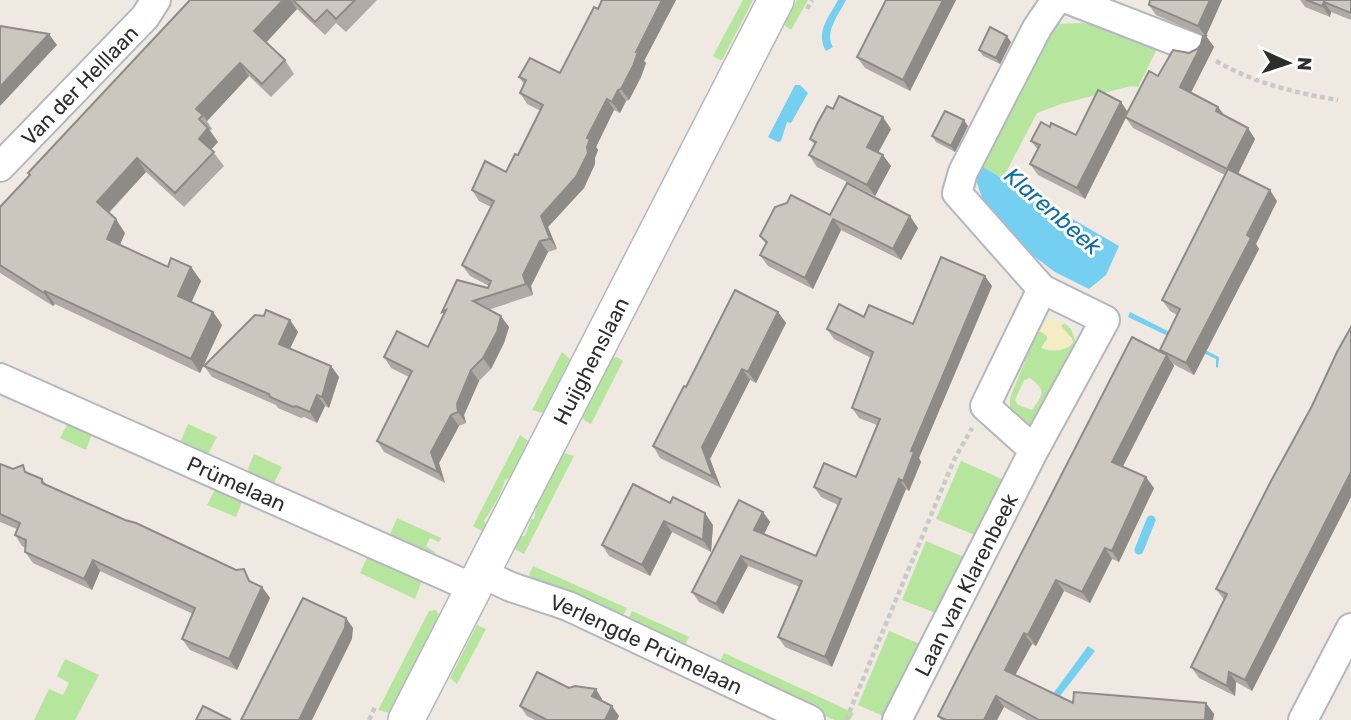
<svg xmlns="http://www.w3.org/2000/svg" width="1351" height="720" viewBox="0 0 1351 720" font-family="Rubik,sans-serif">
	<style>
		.green { fill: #b6e59e; fill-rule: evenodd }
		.sand { fill: #f3ecc5 }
		.water { fill: #75cff0 }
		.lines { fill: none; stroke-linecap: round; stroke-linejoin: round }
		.stream { stroke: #75cff0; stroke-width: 9 }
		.minor-casing { stroke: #b4b7c1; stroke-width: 32 }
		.tertiary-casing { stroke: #b4b7c1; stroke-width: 38 }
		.path { stroke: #c9c9c9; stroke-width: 4.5; stroke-dasharray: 5 3.5; stroke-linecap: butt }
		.minor { stroke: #fff; stroke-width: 28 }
		.tertiary { stroke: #fff; stroke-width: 35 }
		.wall { fill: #afaba4 }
		.shaded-wall { fill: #8e8b86 }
		.building { fill: #cbc7bf; stroke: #8e8b86; stroke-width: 2 }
		.labels { text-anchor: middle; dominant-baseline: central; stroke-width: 6; stroke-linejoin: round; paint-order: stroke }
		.street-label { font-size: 21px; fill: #2e2e2e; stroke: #fff }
		.water-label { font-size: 23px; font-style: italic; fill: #0d6fa3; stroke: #fff }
	</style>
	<rect width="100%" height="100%" fill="#efe9e1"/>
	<g class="green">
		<polygon points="743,0 753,0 722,60 720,60 713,56"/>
		<polygon points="797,0 808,0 791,30 785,26 785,23"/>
		<polygon points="1083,23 1162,39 1138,87 1131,86 1061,104 1037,113 1003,178 977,164 1055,24"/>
		<path d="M1064 323 1071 329 1075 340 1072 353 1031 430 1010 414V398L1037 332H1042L1047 336V339L1042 347 1068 334 1061 326ZM1030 378C1047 391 1043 394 1032 410L1018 405 1015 400 1024 380Z"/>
		<polygon points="562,352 570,359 543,413 532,410"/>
		<polygon points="617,357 623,361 591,424 584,420 583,417 613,358"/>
		<polygon points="69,421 93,431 86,450 60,438"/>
		<polygon points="188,424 217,437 208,454 180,443"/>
		<path d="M520 435 528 441 510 477 505 480C501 495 493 507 484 521L486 524 482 531 473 526Z"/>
		<polygon points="564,453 574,456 524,554 515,549 521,536 525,536 531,519 534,519 536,508"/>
		<polygon points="254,454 282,467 273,485 246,474"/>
		<polygon points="961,461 1004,480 975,535 936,519"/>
		<polygon points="216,488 243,499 236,517 207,505"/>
		<polygon points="397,518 441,538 439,542 430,538 426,546 435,552 432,557 389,537"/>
		<polygon points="926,541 964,557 936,613 902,600"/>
		<polygon points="368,556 422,580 415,599 360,573"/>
		<polygon points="533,566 627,608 620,622 538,584 529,575"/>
		<polygon points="436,610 439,615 389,713 378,710 429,611"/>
		<polygon points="632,611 689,637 682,650 625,625"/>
		<polygon points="477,625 486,629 457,684 450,678"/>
		<polygon points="889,631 920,644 883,716 858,705"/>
		<polygon points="724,653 854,713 850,720 834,720 718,666"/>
		<polygon points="65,659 99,675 75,720 34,720 49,689 63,695 69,683 57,676"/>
	</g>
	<path class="sand" d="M1052 319 1064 323 1061 326 1072 338 1073 343C1065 352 1052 352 1041 348L1047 339V336L1041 332H1037L1046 321Z"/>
	<g class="water">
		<path d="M838 0H846C839 14 824 32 833 47L826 51C815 32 829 17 838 0Z"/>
		<polygon points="795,85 800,85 808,93 791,123 787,122 781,141 778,142 768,137"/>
		<polygon points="983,167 1119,246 1106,275 1089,289 1055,272 1031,254 982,198 977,183 978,171"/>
		<polygon points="1130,312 1219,357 1218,368 1216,367 1216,359 1128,317"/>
		<polygon points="1088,646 1095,651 1053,705 1047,702"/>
	</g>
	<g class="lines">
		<polyline class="stream" points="1139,550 1151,520"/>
		<defs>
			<g id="minor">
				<polyline points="1070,0 1194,48"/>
				<path id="s1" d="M0 167 145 17 156 0"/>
				<polyline points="1042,289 957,193 963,172 1037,28 1056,0"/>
				<path id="s2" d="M0 378 473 588"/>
				<path id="s3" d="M481 573 511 587 568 606 810 720"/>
				<path id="s4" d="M897 720 1034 450 1105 320 1042 289 985 406 1034 450"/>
				<polyline points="1303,720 1351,628"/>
			</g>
			<g id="tertiary">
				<path id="s5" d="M406 720 776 0"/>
			</g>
		</defs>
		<use href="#minor" class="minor-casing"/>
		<use href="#tertiary" class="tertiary-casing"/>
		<g class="path">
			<polyline points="807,9 812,0"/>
			<path d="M1216 61C1254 83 1295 93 1338 100"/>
			<polyline points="369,720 375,707"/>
			<polyline points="846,720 954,460 972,428"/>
		</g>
		<use href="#minor" class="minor"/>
		<use href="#tertiary" class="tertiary"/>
	</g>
	<g class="wall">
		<polygon points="190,0 377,0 346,32 336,23 325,35 297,9 266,42 285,60 294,74 271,97 249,76 207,121 212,129 210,131 218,142 211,149 224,166 184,207 146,172 109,213 125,233 120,245 168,267 191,267 201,281 191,302 213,312 222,325 200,373 55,304 53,306 0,273 0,207"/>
		<polygon points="602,0 676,0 644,61 646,63 641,77 629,100 626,101 620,113 614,110 596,147 598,150 595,158 595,164 584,188 548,227 557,249 548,252 531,286 533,295 488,310 509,327 504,343 491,369 479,381 464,415 466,423 459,426 439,463 445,483 384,452 377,441 409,377 391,368 384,357 428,347 444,315 442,312 488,288 489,286 470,276 462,265 491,207 479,201 472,190 506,172 518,155 541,111 527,104 520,93 524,84 519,77 560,73"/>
		<polygon points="886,0 956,0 910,91 865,68 857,57"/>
		<polygon points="1150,0 1222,0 1206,36 1214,47 1191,93 1218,107 1225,116 1255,139 1238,173 1277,201 1256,244 1259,249 1194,375 1173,364 1174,366 1123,466 1154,488 1119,562 1112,559 1090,603 1064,591 1036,646 1032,644 1015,675 1073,703 1206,703 1214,714 1213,720 1027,720 1004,707 997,720 941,720 938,716 1161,352 1177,315 1170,311 1162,300 1225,175 1133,128 1126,118 1085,199 1038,175 1030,164 1038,150 1031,141 1050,127 1076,135 1121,102 1128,112 1158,76 1189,53 1197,49 1201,44 1203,36 1156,15 1149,5"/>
		<polygon points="1300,0 1351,0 1351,20 1331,12 1330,17 1305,7"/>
		<polygon points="1011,42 1000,64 983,56 979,50"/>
		<polygon points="833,109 891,129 878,153 891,166 875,196 817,167 809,155 815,145 810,139"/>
		<polygon points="968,126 955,152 936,142 932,136"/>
		<polygon points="830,215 918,228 901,260 841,230 813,289 768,266 760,255 766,244 760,236"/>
		<polygon points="992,286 919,458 921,462 909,491 906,489 832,667 785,647 778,637 800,587 748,566 723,614 699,602 692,592 763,512 770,522 764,534 816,556 838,505 821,497 814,487 856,477 877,425 859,418 852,408 871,358 834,339 827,329 864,317 913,324"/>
		<polygon points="778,312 786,323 756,383 750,380 710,459 721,488 660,458 653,446 686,387"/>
		<polygon points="290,320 298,332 290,348 331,366 339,377 329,408 325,406 317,423 304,417 301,418 278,408 276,405 212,377 204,366"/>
		<polygon points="1351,327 1351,497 1252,691 1236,682 1235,696 1199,678 1191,667 1224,600 1216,589 1312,406"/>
		<polygon points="0,464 13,469 29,473 42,479 46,484 262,587 270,598 237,670 190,650 182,639 193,614 100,571 92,590 33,563 25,552 26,548 22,546 15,535 17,529 0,522"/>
		<polygon points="633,484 713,525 711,552 672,532 650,576 609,556 602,545"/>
		<polygon points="569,688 602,699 602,700 619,716 617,720 535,720 527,716 520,706"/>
	</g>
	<g class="shaded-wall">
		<polygon points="283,0 291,0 297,9 264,45 254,31"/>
		<polygon points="662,0 676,0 644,61 646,63 641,77 629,100 621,89 636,52"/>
		<polygon points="943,0 956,0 910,91 903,80"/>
		<polygon points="1210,0 1222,0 1206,36 1214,47 1188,98 1180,87 1206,37 1198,26"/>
		<polygon points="1324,2 1331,12 1330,17 1322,6"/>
		<polygon points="49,34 57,45 0,106 0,87"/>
		<polygon points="1007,36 1011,42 1000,64 996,58"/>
		<polygon points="240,63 249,76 207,121 203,115 196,109"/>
		<polygon points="618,90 626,101 620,113 612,102"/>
		<polygon points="607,99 614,110 596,147 598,150 595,158 595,164 584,188 548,227 557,249 550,239 541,216 587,138"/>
		<polygon points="1121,102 1128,113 1085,199 1077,188"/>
		<polygon points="1218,107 1226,118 1216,111"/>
		<polygon points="883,117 891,129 875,158 867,147"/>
		<polygon points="964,120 968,126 955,152 951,146"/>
		<polygon points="208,128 218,142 209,152 199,139"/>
		<polygon points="1248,128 1255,139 1235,180 1227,169"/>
		<polygon points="883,155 891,166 875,196 867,185"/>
		<polygon points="137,158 146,172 106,215 97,202"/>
		<polygon points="1270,190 1277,201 1256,244 1259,249 1194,375 1186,363"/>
		<polygon points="910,216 918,228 901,260 893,249"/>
		<polygon points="116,219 125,233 116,253 107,239"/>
		<polygon points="833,219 841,230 813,289 805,278"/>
		<polygon points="540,241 548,252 531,286 533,295 526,284 523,275"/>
		<polygon points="191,267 201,281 188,310 178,296"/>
		<polygon points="985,276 992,286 919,458 921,462 909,491 903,481 911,451"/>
		<polygon points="45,291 55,304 53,306 44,293"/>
		<polygon points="213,312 222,325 200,373 191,359"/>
		<polygon points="778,312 786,323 756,383 748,372"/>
		<polygon points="501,316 509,327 504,343 491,369 483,358"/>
		<polygon points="290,320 298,332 287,355 279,344"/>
		<polygon points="1167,355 1174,366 1120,472 1112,462"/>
		<polygon points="331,366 339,377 329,408 322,397"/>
		<polygon points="742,369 750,380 710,459 721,488 713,477 702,447"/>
		<polygon points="471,370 479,381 464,415 466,423 458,412 457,404"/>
		<polygon points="317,395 325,406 317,423 310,412"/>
		<polygon points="451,415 459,426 439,463 445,483 438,472 431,452"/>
		<polygon points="1351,472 1351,497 1252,691 1245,680"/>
		<polygon points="1146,477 1154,488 1119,562 1112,551"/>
		<polygon points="899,479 906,489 832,667 825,657"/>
		<polygon points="763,512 770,522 761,540 754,530"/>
		<polygon points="705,513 713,525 711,552 703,540"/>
		<polygon points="664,521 672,532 650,576 642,565"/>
		<polygon points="1105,548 1112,559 1090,603 1082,592"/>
		<polygon points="741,556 748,566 723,614 716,604"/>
		<polygon points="93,560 100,571 92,590 84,579"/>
		<polygon points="1056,580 1064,591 1036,646 1028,635"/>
		<polygon points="262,587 270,598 237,670 229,659"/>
		<polygon points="346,618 353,628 352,639 312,720 299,720"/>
		<polygon points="1024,633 1032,644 1012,681 1005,670"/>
		<polygon points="1229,672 1236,682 1235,696 1227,686"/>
		<polygon points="596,689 602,699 599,706 592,696"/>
		<polygon points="996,696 1004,707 997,720 984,720"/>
		<polygon points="1206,703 1214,714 1213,720 1205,720"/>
		<polygon points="612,706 619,716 617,720 605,720"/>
	</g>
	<g class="building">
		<polygon points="190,0 283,0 254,31 285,60 262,84 240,63 196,109 203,115 199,119 208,128 199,139 214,152 175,193 137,158 97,202 116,219 107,239 168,267 171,258 191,267 178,296 213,312 191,359 45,291 44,293 0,265 0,207 30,175 28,173"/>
		<polygon points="293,0 355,0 336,19 327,10 315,22"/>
		<polygon points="602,0 662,0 636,52 638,52 633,66 621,89 618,90 612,102 607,99 587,138 590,139 587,147 588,153 576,177 541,216 550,239 540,241 523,275 526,284 473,301 501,316 497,332 483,358 471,370 457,404 458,412 451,415 431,452 438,472 377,441 412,371 384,357 397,331 428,347 446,310 442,312 457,280 488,288 491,281 462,265 494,201 472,190 485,161 506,172 515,154 518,155 543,105 520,93 526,80 519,77 530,58 560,73 594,7 598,9"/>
		<polygon points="886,0 943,0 903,80 857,57"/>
		<polygon points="1150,0 1210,0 1198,26 1149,5"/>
		<polygon points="1306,0 1351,0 1351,13 1324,2 1322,6"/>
		<polygon points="0,26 49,34 0,87"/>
		<polygon points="990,27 1007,36 996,58 979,50"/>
		<polygon points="1203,36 1206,36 1180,87 1218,107 1216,111 1248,128 1227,169 1125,117 1149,71 1158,76 1173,50 1189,53 1197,49 1201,44"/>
		<polygon points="1098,90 1121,102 1077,188 1030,164 1040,145 1031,141 1041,122 1050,127 1051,123 1076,135"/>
		<polygon points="839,96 883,117 867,147 883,155 867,185 809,155 816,142 810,139 818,122 827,106 833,109"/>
		<polygon points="945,111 964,120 951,146 932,136"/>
		<polygon points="1228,169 1270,190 1247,235 1251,238 1186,363 1160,350 1180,309 1162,300"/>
		<polygon points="847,183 910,216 893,249 833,219 805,278 760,255 767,242 760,236 775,207 787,203 791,195 830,215"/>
		<polygon points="941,257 985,276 911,451 914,452 903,481 899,479 825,657 778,637 802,581 741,556 716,604 692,592 739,500 763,512 754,530 816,556 841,499 814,487 824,463 856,477 880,419 852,408 873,352 827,329 839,304 864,317 869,305 913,324"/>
		<polygon points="735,290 778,312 748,372 742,369 702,447 713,477 653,446 684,386 686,387"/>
		<polygon points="266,310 290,320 279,344 331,366 322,397 317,395 310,412 296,406 293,407 270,397 269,394 204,366 255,315 264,316"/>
		<polygon points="1351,327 1351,472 1245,680 1229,672 1227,686 1191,667 1227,594 1216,589 1271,481 1312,406 1337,352"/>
		<polygon points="1132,337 1167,355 1112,462 1146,477 1112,551 1105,548 1082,592 1056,580 1028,635 1024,633 1005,670 1073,703 1074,692 1206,703 1205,720 1039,720 996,696 984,720 946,720 938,716"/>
		<polygon points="0,464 13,469 23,465 25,472 42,479 42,483 125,520 136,523 236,570 244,569 249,581 262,587 229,659 182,639 195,608 93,560 84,579 25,552 26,540 15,535 20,523 0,514"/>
		<polygon points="633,484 670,503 673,497 705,513 703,540 664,521 642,565 602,545"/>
		<polygon points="303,598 346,618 345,628 299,720 241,720"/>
		<polygon points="537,672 569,688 575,686 596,689 592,696 612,706 605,720 547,720 520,706"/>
		<polygon points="203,706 231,720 196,720"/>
	</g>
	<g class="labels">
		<g class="street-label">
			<text stroke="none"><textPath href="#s1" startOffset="114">Van der Helllaan</textPath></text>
			<text stroke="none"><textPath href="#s5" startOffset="404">Huijghenslaan</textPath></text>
			<text stroke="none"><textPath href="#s2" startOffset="259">Prümelaan</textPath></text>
			<text stroke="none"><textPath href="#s4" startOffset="152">Laan van Klarenbeek</textPath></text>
			<text stroke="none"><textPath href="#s3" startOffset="180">Verlengde Prümelaan</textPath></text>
		</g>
		<g class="water-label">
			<text transform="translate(1053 211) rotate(41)">Klarenbeek</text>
		</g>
	</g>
	<g transform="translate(1288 63) rotate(93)" stroke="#ffffff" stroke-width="5" paint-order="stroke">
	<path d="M0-5L12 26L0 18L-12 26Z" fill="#2e2e2e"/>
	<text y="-10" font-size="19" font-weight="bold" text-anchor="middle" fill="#2e2e2e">N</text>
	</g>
</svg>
